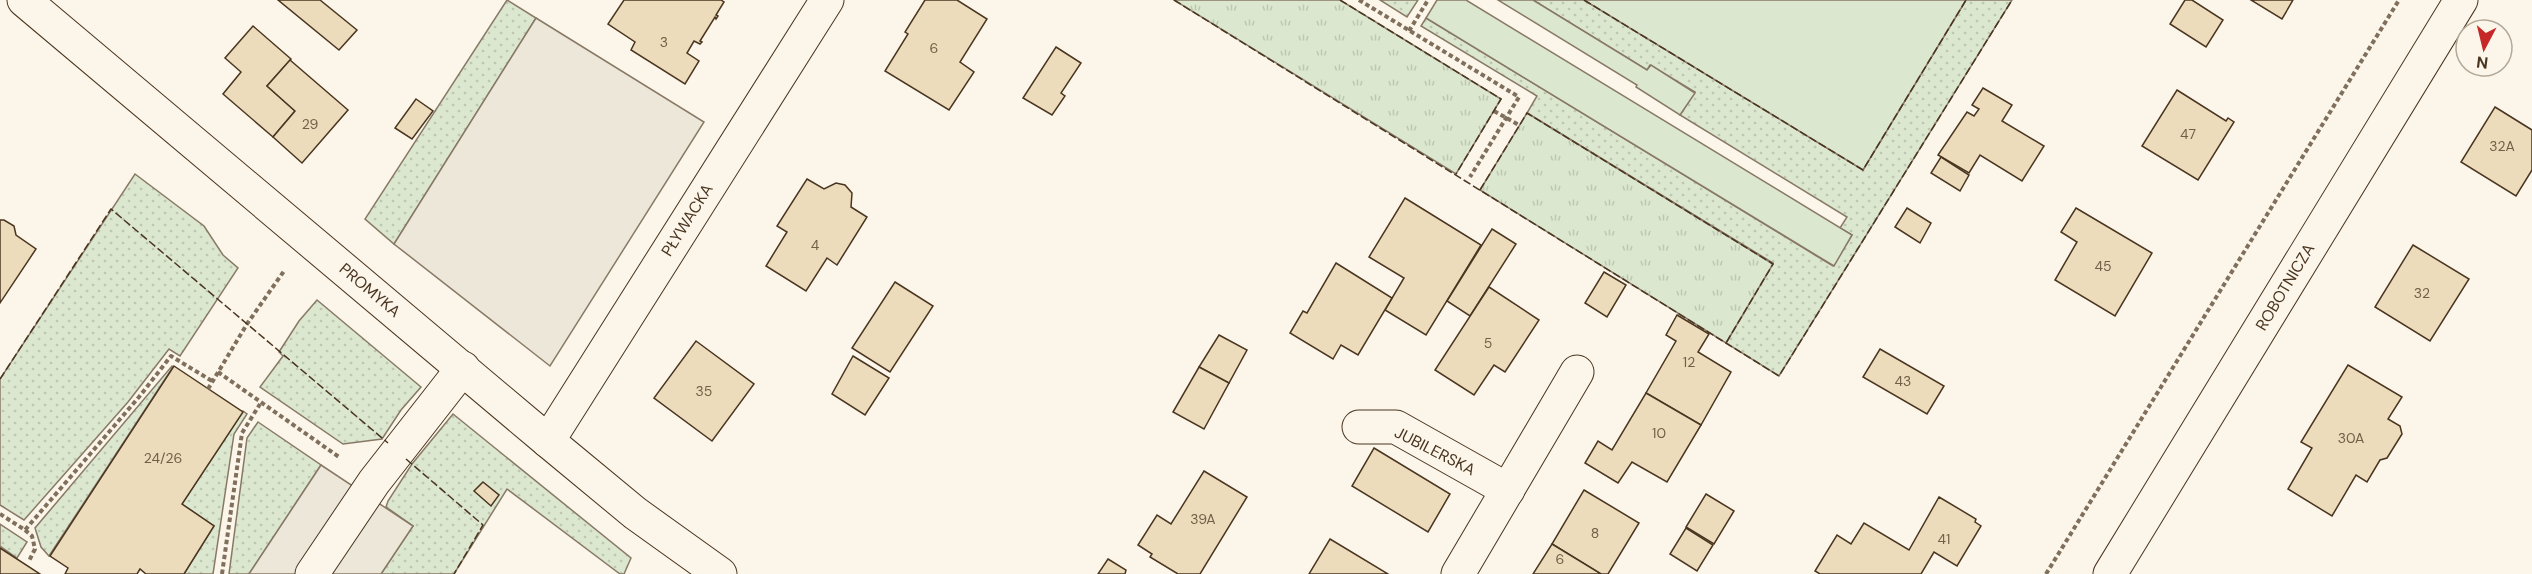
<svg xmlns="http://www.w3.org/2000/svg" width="2532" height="574" viewBox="0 0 2532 574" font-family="'DM Sans',sans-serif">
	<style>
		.grass { fill: url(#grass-dots); stroke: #887966; stroke-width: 1.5 }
		.park { fill: url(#park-tufts); stroke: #887966; stroke-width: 1.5 }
		.pitch { fill: #dce7d0; stroke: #887966; stroke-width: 1.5 }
		.parking { fill: #ede7d9; stroke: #887966; stroke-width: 1.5 }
		.building { fill: #ecdcbc; stroke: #4a3520; stroke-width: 1.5 }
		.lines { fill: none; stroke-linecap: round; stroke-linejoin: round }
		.minor-casing { stroke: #4a3520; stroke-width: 35 }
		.path { stroke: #7f6f5c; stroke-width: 4; stroke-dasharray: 4.5 3; stroke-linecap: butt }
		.minor { stroke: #fbf6e9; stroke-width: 33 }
		.fence { stroke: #4a3520; stroke-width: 1.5; stroke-dasharray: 8 3; stroke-linecap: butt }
		.labels { text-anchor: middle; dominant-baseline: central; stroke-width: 4.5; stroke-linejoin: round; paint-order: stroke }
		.number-label { font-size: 14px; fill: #725f47 }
		.street-label { font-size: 16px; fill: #4a3520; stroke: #fbf6e9 }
	</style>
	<defs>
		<pattern id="grass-dots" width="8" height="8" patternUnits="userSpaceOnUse" patternTransform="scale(1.5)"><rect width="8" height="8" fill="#dce7d0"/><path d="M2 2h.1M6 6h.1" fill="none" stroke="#bec7b2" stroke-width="1.8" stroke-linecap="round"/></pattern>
		<pattern id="park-tufts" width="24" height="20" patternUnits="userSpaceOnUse" patternTransform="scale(1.5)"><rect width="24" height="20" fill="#dce7d0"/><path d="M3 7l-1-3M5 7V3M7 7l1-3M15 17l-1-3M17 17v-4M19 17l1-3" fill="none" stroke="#bec7b2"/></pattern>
	</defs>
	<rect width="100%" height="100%" fill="#fbf6e9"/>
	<g class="grass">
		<polygon points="507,0 536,18 394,244 365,219"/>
		<polygon points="1380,0 1418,0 1407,17"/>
		<polygon points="1533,0 1584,0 1863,170 1966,0 2012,0 1779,376 1726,343 1773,263 1527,113 1537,96 1421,26 1426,18 1833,266 1852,235 1840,228 1847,217 1680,115 1695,92 1650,65 1647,70"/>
		<polygon points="135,174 204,226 223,255 238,268 180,356 169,349 128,402 24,520 0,505 0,379"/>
		<polygon points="317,300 421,387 401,410 382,439 343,444 260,387 283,356 279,352 299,321"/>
		<polygon points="172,366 173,367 49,556 41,547 35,528"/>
		<polygon points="243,411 247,414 234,434 213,574 184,574 214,526 182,504"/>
		<polygon points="453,414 631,558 624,574 620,574 507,489 454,574 381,574 413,526 386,507 388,501 412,464"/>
		<polygon points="258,422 321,465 249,574 229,574 247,438"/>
		<polygon points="0,524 27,542 17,558 0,546"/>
	</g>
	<g class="park">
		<polygon points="1174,0 1340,0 1501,99 1456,174"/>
		<polygon points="1527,113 1773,264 1726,343 1480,190"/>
	</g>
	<g class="pitch">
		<polygon points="1437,0 1466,0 1852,235 1834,266 1426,18"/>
		<polygon points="1498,0 1533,0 1647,70 1651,65 1695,93 1680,115 1636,87 1637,85"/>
		<polygon points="1584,0 1966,0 1863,170"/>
	</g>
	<g class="parking">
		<polygon points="536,18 704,122 550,366 394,244"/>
		<polygon points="321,465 413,526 381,574 249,574"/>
	</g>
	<g class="building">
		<polygon points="278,0 320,0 357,30 339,50"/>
		<polygon points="624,0 721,0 724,2 716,15 718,16 716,19 715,17 700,41 702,42 700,44 694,41 687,53 699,61 685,84 631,50 635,42 608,24"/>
		<polygon points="925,0 957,0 987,19 960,62 974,72 949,110 885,71 908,34 905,32"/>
		<polygon points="2185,0 2192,0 2223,20 2206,47 2170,24"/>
		<polygon points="2251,0 2293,0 2282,19"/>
		<polygon points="253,26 291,59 267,86 295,111 273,137 223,94 241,72 225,58"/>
		<polygon points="1056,47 1081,63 1061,93 1065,96 1052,115 1023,98"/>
		<polygon points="290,60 348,110 302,163 273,137 295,111 267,86"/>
		<polygon points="1983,88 2012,105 2002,121 2044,146 2022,181 1980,155 1969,173 1938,155 1967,112 1974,116 1979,109 1972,105"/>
		<polygon points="2177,90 2226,121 2228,118 2234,122 2198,180 2142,146"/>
		<polygon points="416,99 433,111 412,139 395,128"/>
		<polygon points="2495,107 2532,130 2532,170 2516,196 2461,162"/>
		<polygon points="1941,157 1969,175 1960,191 1931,173"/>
		<polygon points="807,179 824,189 836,183 845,185 852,193 851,207 867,217 837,265 827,258 806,291 766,266 787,232 777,226"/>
		<polygon points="1405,198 1481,245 1426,335 1385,310 1404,278 1369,257"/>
		<polygon points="1907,208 1931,223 1920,243 1895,227"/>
		<polygon points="2076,208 2152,253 2115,316 2055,280 2077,242 2061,232"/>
		<polygon points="0,220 4,220 14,226 16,235 36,249 0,303"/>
		<polygon points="1492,229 1516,244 1470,316 1447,301"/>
		<polygon points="2413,245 2469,279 2430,341 2375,307"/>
		<polygon points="1336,263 1392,298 1358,355 1341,345 1333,359 1290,333 1303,311 1307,313"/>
		<polygon points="1604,272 1626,285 1607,317 1585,303"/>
		<polygon points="895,282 933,306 890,372 852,348"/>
		<polygon points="1489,287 1539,320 1505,372 1494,365 1474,395 1435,370"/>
		<polygon points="1677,315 1709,334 1698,352 1731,372 1701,425 1646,393 1676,341 1666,335"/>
		<polygon points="1219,335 1247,350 1229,383 1199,367"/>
		<polygon points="696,341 754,384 712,441 654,398"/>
		<polygon points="1880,349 1944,386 1927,414 1863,377"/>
		<polygon points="853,356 889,378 865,415 832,394"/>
		<polygon points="2348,365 2402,397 2388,419 2400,426 2402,434 2387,458 2380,460 2367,482 2356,475 2332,516 2288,489 2312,448 2301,442"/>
		<polygon points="174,366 243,412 182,504 214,526 184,574 146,574 140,569 137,574 65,574 68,568 50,556"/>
		<polygon points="1199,367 1229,383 1204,429 1173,412"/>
		<polygon points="1646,393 1701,425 1667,482 1632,462 1618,483 1585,463 1598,441 1612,450"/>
		<polygon points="1374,448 1450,494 1428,532 1352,486"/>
		<polygon points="1204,471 1247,497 1200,574 1178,574 1150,557 1152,554 1138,545 1157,515 1171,524"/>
		<polygon points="483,482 499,495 491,506 474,491"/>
		<polygon points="1584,490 1639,523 1608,574 1601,574 1552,544"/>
		<polygon points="1706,494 1734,511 1714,544 1686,527"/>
		<polygon points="1939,497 1976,519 1975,522 1981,526 1957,566 1934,552 1921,574 1820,574 1815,571 1837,535 1851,544 1864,523 1909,550"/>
		<polygon points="1686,528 1713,545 1697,571 1670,554"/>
		<polygon points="1330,539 1388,574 1309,574"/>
		<polygon points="1552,544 1601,574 1533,574"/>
		<polygon points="0,548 40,574 0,574"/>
		<polygon points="1108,559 1126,570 1125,574 1098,574"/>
	</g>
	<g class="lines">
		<defs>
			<g id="minor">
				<polyline points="24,0 548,441 635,513 720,574"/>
				<polyline points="1359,427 1396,427 1508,490"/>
				<polyline points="548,441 827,0"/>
				<polyline points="312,574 374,482 463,368"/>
				<polyline points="1458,574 1577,372"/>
				<polyline points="2110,574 2461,0"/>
			</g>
		</defs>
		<use href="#minor" class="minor-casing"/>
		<g class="path">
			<polyline points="1359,0 1519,97 1470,177"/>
			<polyline points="1409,31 1428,0"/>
			<polyline points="1494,111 1519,125"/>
			<polyline points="218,372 339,457"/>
			<polyline points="208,389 247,324 284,271"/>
			<polyline points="0,514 25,530 139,397 171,356 212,381"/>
			<polyline points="25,530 32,536 35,549 29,561"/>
			<polyline points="222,574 242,433 260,404"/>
			<polyline points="2046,574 2399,0"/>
		</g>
		<use href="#minor" class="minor"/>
		<g class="fence">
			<polyline points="1174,0 1779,376 2012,0"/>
			<polyline points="1340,0 1501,99 1456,174"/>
			<polyline points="1584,0 1863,170 1966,0"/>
			<polyline points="1480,190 1527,113 1773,264 1726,343"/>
			<polyline points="0,379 111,209 388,443"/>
			<polyline points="406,459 483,525 454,574"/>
		</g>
	</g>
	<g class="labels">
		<g class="number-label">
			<text x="664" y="42">3</text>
			<text x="934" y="48">6</text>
			<text x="310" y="124">29</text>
			<text x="2188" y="134">47</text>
			<text x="2502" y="146">32A</text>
			<text x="815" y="245">4</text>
			<text x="2103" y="266">45</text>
			<text x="2422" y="293">32</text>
			<text x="1488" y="343">5</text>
			<text x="1689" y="362">12</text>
			<text x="1903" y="381">43</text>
			<text x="704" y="391">35</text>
			<text x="1659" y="433">10</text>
			<text x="2351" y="438">30A</text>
			<text x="163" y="458">24/26</text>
			<text x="1203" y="519">39A</text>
			<text x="1595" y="533">8</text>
			<text x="1944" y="539">41</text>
			<text x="1560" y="559">6</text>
		</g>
		<g class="street-label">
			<text transform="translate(687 220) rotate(-58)">PŁYWACKA</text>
			<text transform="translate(2285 287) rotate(-59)">ROBOTNICZA</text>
			<text transform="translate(370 290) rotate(40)">PROMYKA</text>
			<text transform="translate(1435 451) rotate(27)">JUBILERSKA</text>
		</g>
	</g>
	<g transform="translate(2484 48) rotate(187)"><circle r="28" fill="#fbf6e9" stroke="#b4a999" stroke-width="1.5"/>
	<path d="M0-4.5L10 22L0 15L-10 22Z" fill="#c62828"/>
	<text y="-9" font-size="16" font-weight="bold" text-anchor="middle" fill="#4a3520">N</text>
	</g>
</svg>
